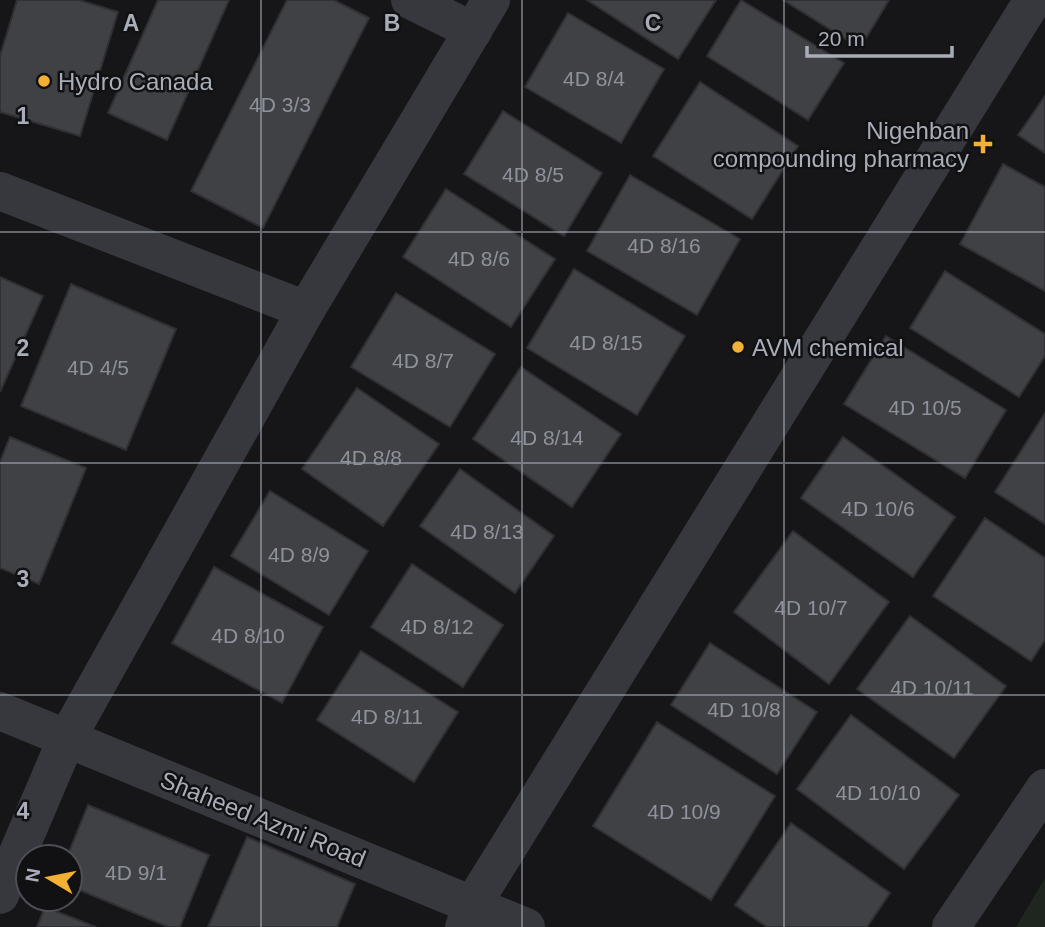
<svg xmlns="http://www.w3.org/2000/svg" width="1045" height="927" viewBox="0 0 1045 927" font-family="Arial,sans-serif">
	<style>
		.green { fill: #1e261f }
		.building { fill: #404145; stroke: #303034; stroke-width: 2 }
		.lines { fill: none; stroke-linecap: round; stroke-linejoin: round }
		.street { stroke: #37383d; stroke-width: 38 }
		.grid { fill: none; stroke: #a8adb8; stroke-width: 2; stroke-opacity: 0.55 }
		.poi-dot { fill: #f2b134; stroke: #111113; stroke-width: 2.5 }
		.labels { text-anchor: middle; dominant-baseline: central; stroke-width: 5; stroke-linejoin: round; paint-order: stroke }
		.number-label { font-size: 21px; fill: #8e929b }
		.poi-label { font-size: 24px; fill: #a8adb8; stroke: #111113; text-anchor: start }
		.street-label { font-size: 24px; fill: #a8adb8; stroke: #111113 }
		.grid-label { font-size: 23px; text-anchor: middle; font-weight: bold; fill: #a8adb8; stroke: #111113; stroke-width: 5; stroke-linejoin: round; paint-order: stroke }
	</style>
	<rect width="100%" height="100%" fill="#161618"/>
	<polygon class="green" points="1045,878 1045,927 1016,927"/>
	<g class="building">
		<polygon points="17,0 79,0 118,12 80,136 0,112 0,56"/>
		<polygon points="158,0 229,0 167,140 108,113"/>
		<polygon points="287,0 334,0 369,18 263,228 191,191"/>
		<polygon points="587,0 716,0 678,59"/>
		<polygon points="741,0 844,63 808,120 707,56"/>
		<polygon points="783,0 889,0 860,48"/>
		<polygon points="568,13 664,69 621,143 525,87"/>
		<polygon points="700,82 798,146 752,219 653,156"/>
		<polygon points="1045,96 1045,153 1018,135"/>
		<polygon points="503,111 602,173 564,236 464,174"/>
		<polygon points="1003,164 1045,187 1045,291 960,244"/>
		<polygon points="630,175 740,239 697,315 587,251"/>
		<polygon points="446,189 555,259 511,327 403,257"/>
		<polygon points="574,269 685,336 637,415 527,348"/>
		<polygon points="945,271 1045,334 1045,356 1019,397 910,328"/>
		<polygon points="0,277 43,296 0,392"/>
		<polygon points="71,284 176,329 126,450 21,406"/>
		<polygon points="396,293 495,354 450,427 351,367"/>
		<polygon points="886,336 1006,410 965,478 844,404"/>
		<polygon points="521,367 621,434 572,507 473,439"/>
		<polygon points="357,388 439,444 383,526 302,469"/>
		<polygon points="1045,413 1045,524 995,492"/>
		<polygon points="10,437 86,468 39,584 0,568 0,462"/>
		<polygon points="843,437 955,517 913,577 801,498"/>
		<polygon points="460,469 554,536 515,593 420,526"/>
		<polygon points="270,491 368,551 329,615 231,556"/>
		<polygon points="985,518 1045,558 1045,640 1031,661 933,596"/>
		<polygon points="793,531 889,602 829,684 734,612"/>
		<polygon points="412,564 503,625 463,687 371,627"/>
		<polygon points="214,567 323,627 282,703 172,643"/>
		<polygon points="910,616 1006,686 954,758 857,689"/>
		<polygon points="710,643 817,712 777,774 671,705"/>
		<polygon points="361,651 458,712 414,782 317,720"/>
		<polygon points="851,715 959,795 904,869 797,789"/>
		<polygon points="657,722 775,796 711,900 593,826"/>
		<polygon points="88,805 209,855 180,927 168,927 70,886 70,857 67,857"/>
		<polygon points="791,823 890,893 867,927 767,927 735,905"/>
		<polygon points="247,837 355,884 337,927 208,927"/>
		<polygon points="45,907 96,927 37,927"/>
	</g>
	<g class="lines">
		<g class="street">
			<polyline points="410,0 473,31"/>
			<polyline points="0,191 306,310"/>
			<polyline points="0,711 526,927"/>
			<polyline points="0,895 66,740 306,310 491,0"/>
			<polyline points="464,927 473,904 1033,0"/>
			<polyline points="951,927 1045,788"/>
		</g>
	</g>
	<path class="grid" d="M261 0V927M522 0V927M784 0V927M0 232H1045M0 463H1045M0 695H1045"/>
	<g class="poi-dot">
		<circle cx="44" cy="81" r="7"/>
		<path d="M979.5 133.5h7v7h7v7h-7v7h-7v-7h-7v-7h7z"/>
		<circle cx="738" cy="347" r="7"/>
	</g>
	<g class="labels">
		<g class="number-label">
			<text x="594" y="78">4D 8/4</text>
			<text x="280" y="104">4D 3/3</text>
			<text x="533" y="174">4D 8/5</text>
			<text x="664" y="245">4D 8/16</text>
			<text x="479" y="258">4D 8/6</text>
			<text x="606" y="342">4D 8/15</text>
			<text x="423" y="360">4D 8/7</text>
			<text x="98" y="367">4D 4/5</text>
			<text x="925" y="407">4D 10/5</text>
			<text x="547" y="437">4D 8/14</text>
			<text x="371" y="457">4D 8/8</text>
			<text x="878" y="508">4D 10/6</text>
			<text x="487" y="531">4D 8/13</text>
			<text x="299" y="554">4D 8/9</text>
			<text x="811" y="607">4D 10/7</text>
			<text x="437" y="626">4D 8/12</text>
			<text x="248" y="635">4D 8/10</text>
			<text x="932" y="687">4D 10/11</text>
			<text x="744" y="709">4D 10/8</text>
			<text x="387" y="716">4D 8/11</text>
			<text x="878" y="792">4D 10/10</text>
			<text x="684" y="811">4D 10/9</text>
			<text x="136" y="872">4D 9/1</text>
		</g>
		<g class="poi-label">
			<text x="58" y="81">Hydro Canada</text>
			<text x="969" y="130" text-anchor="end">Nigehban<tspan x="969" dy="28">compounding pharmacy</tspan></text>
			<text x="752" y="347">AVM chemical</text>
		</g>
		<g class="street-label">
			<text transform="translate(263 819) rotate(22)">Shaheed Azmi Road</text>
		</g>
	</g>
	<g class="grid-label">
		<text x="131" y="31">A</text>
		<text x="392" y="31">B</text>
		<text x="653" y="31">C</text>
		<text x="23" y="124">1</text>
		<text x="23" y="356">2</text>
		<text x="23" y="587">3</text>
		<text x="23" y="819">4</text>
	</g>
	<g transform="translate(49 878) rotate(280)"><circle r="33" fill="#111113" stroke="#4d4f55" stroke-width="2"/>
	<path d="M0-5L12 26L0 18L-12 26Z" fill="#f2b134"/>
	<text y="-10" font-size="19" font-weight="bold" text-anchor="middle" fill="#a8adb8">N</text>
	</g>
	<path d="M807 46v10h145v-10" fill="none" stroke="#a8adb8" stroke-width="3.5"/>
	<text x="818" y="46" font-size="21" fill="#a8adb8" stroke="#111113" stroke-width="5" paint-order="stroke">20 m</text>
</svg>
